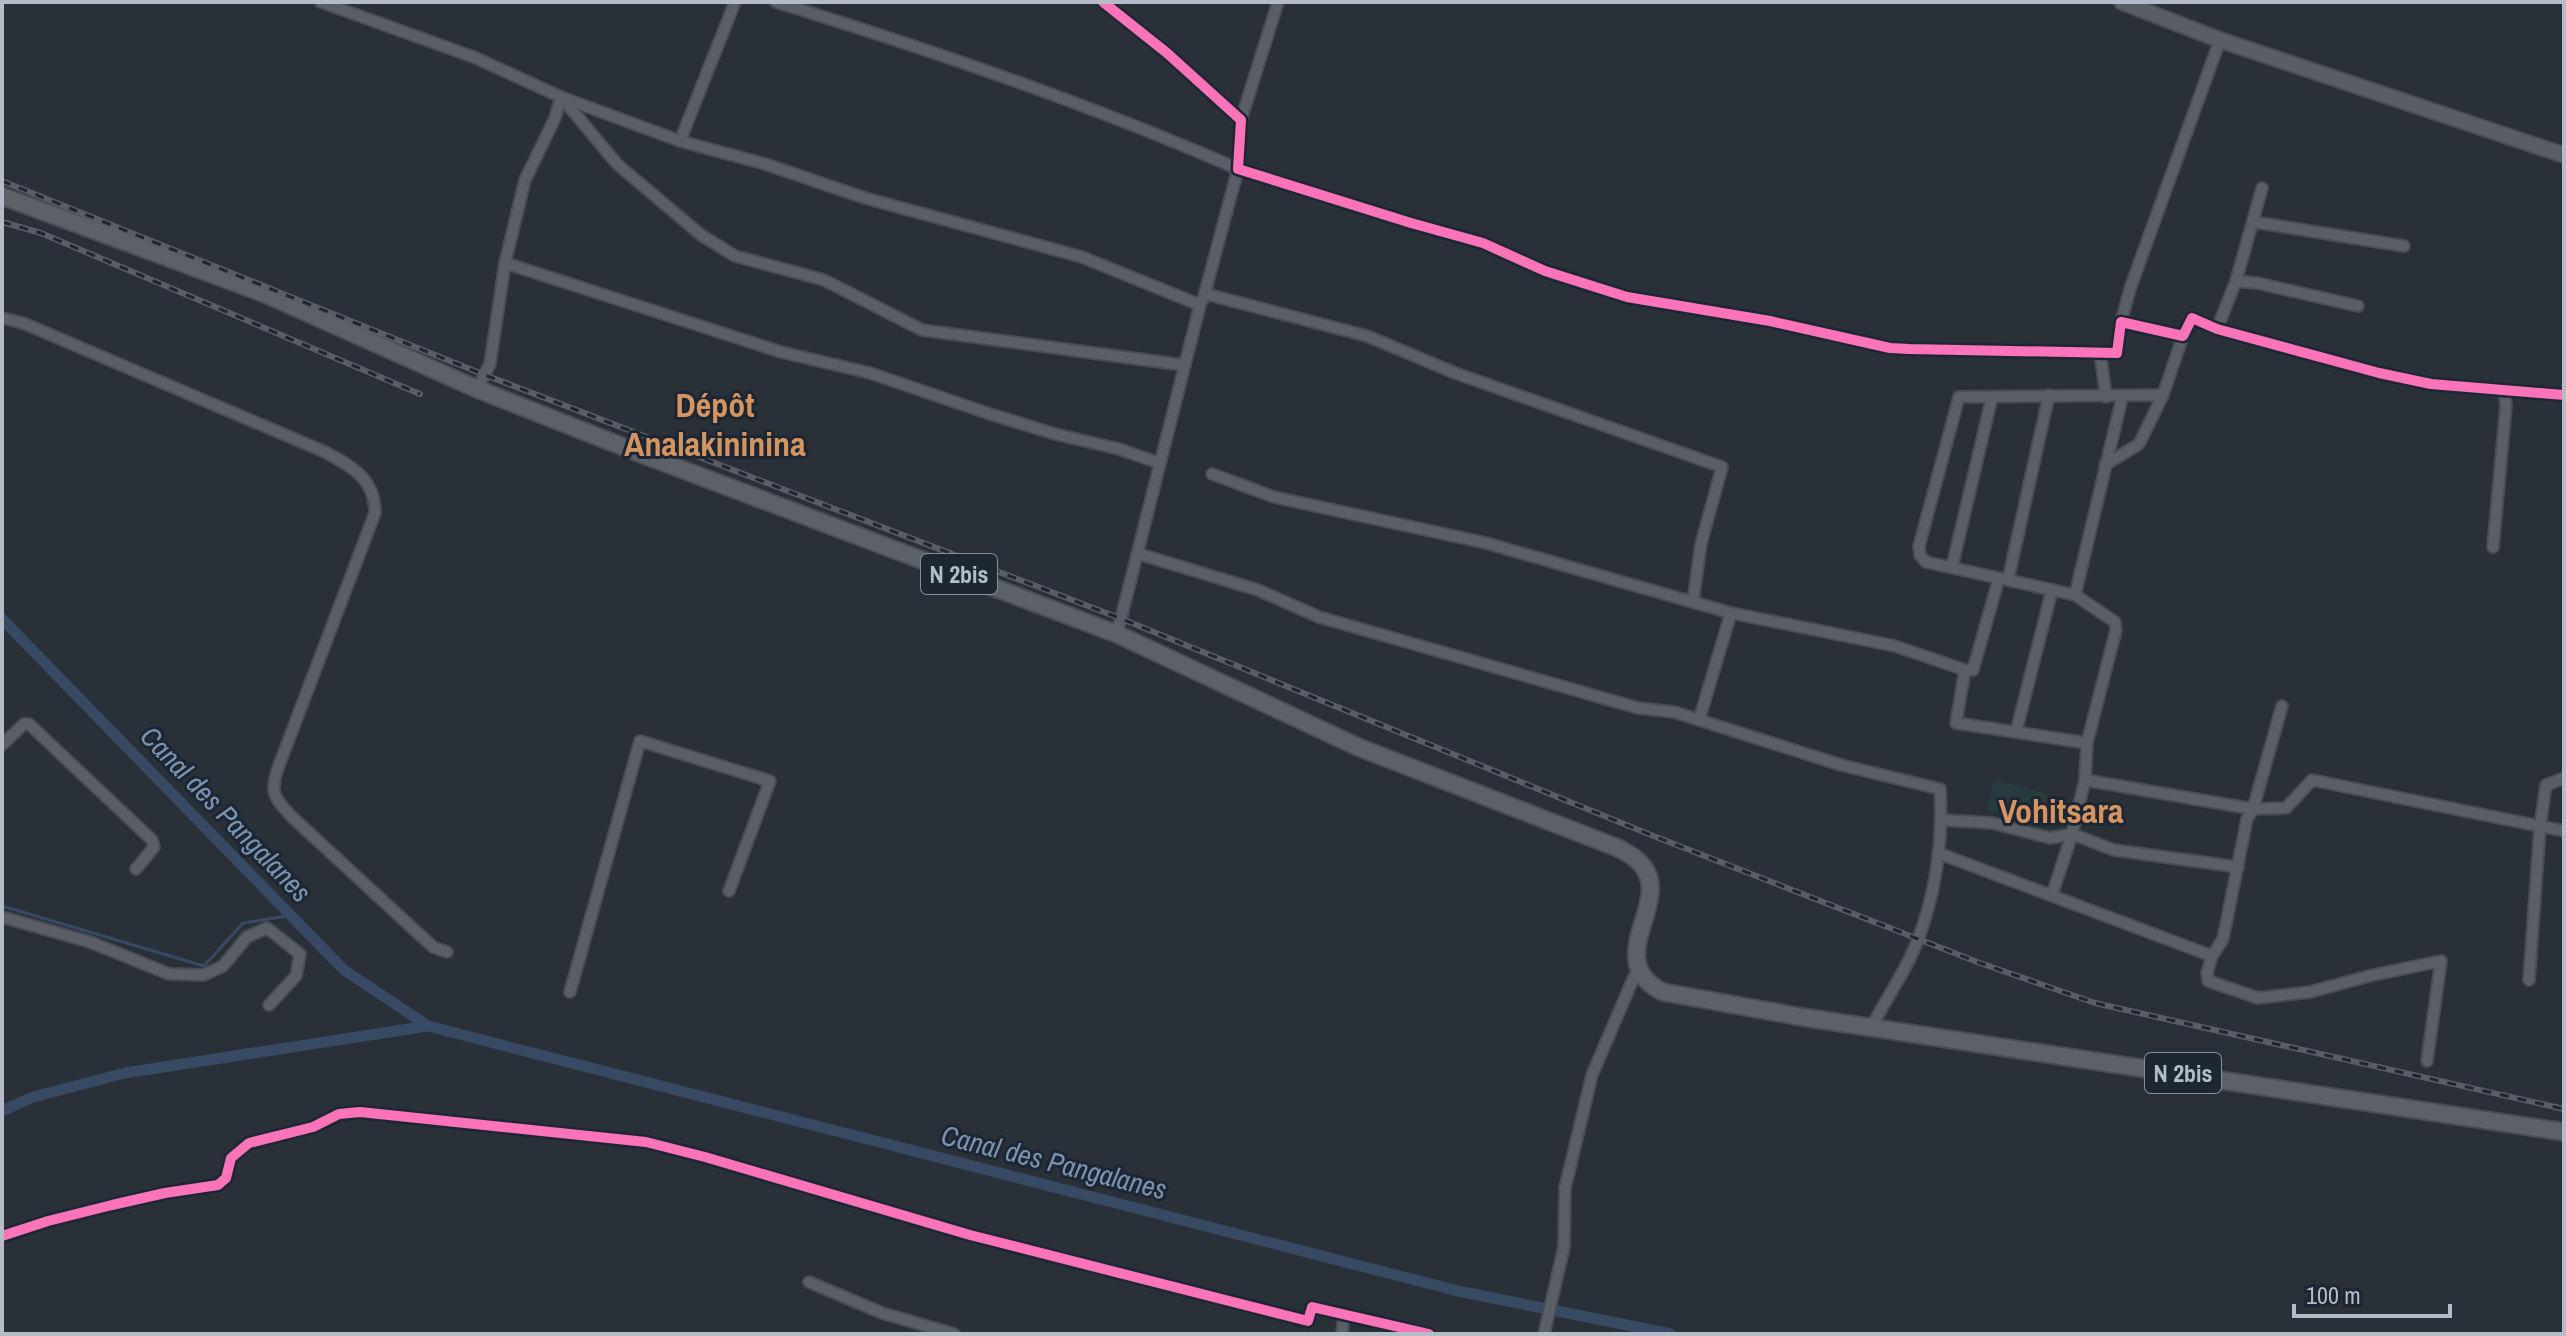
<svg xmlns="http://www.w3.org/2000/svg" width="2566" height="1336" viewBox="0 0 2566 1336" font-family="'Archivo Narrow',sans-serif">
	<style>
		.pitch { fill: #273a3e }
		.lines { fill: none; stroke-linecap: round; stroke-linejoin: round }
		.stream { stroke: #384963; stroke-width: 3 }
		.canal { stroke: #384963; stroke-width: 11 }
		.minor-casing { stroke: #484c53; stroke-width: 14 }
		.secondary-casing { stroke: #484c53; stroke-width: 18 }
		.primary-casing { stroke: #484c55; stroke-width: 20 }
		.minor { stroke: #5a5e66; stroke-width: 10 }
		.secondary { stroke: #595d64; stroke-width: 14 }
		.primary { stroke: #5c6168; stroke-width: 16 }
		.rail-casing { stroke: #595d64; stroke-width: 6 }
		.rail { stroke: #1d2633; stroke-width: 3; stroke-dasharray: 9; stroke-linecap: butt }
		.cycleway-casing { stroke: #1d2633; stroke-width: 15 }
		.cycleway { stroke: #fb73b8; stroke-width: 10 }
		.labels { text-anchor: middle; dominant-baseline: central; stroke-width: 6; stroke-linejoin: round; paint-order: stroke }
		.shield { fill: #1d2633; stroke: #878f9c; stroke-width: 2 }
		.shield-label { font-size: 24px; font-weight: bold; fill: #b4bcc9 }
		.water-label { font-size: 28px; font-style: italic; fill: #7c92b1; stroke: #1d2633 }
		.district-label { font-size: 34px; font-weight: bold; fill: #d59563; stroke: #1d2633 }
	</style>
	<rect width="100%" height="100%" fill="#2a3038"/>
	<polygon class="pitch" points="1994,780 2048,794 2040,823 1986,810"/>
	<g class="lines">
		<polyline class="stream" points="2,906 204,966 243,923 293,915"/>
		<g class="canal">
			<polyline points="2,619 344,970 428,1026 1458,1291 1671,1334"/>
			<polyline points="2,1111 33,1097 125,1073 428,1026"/>
		</g>
		<defs>
			<g id="minor">
				<polyline points="321,2 476,58 561,97 680,141 765,164 865,198 1082,257 1200,305 1117,634"/>
				<path d="M776 2C932 50 1088 103 1238 169L1203 300"/>
				<polyline points="1103,2 1167,53 1241,120 1238,169 1411,223 1483,243 1545,271 1627,297 1770,321 1890,348 1909,349 2117,353 2121,322 2183,336 2192,318 2217,329 2379,373 2431,384 2564,395"/>
				<polyline points="562,98 617,164 701,235 735,256 824,280 922,330 1183,365"/>
				<polyline points="1241,120 1278,2"/>
				<polyline points="680,141 735,2"/>
				<polyline points="2254,222 2404,246"/>
				<polyline points="505,263 781,352 870,373 987,413 1055,434 1119,449 1159,463"/>
				<polyline points="2236,281 2257,283 2358,306"/>
				<polyline points="1206,294 1367,336 1455,373 1722,467 1701,544 1693,601"/>
				<path d="M2 318 23 323 325 452C353 467 375 479 375 513L278 768C269 794 275 798 292 817L433 947 447 952"/>
				<polyline points="2121,322 2131,286 2220,40"/>
				<polyline points="2217,329 2236,281 2262,188"/>
				<polyline points="2100,352 2106,397"/>
				<polyline points="477,389 490,364 505,263 525,180 555,118 561,97"/>
				<polyline points="2105,465 2139,444 2163,395 2183,336"/>
				<polyline points="1212,474 1274,497 1486,543 1731,613 1895,646 1965,670 1973,670 1999,578"/>
				<polyline points="2493,547 2506,406 2504,390"/>
				<path d="M1139 554 1258 590 1319 617 1638 708 1674 712 1841 765 1940 789C1943 838 1936 890 1919 937 1908 968 1887 997 1872 1026"/>
				<polyline points="1952,567 1992,397"/>
				<polyline points="2008,580 2049,395"/>
				<polyline points="2075,595 2122,398"/>
				<polyline points="1965,670 1956,723 2087,743"/>
				<polyline points="1699,720 1731,613"/>
				<polyline points="2016,732 2052,590"/>
				<polyline points="2,745 24,724 29,724 152,840 154,847 136,869"/>
				<polyline points="2085,780 2253,809 2286,808 2312,780 2564,831"/>
				<polyline points="1942,820 1992,823 2050,838 2072,834 2085,780 2087,743 2116,630 2115,622 2075,595 1926,562 1920,555 1919,546 1959,397 2163,395"/>
				<polyline points="1938,853 2212,956 2223,939 2247,819 2253,809 2282,706"/>
				<polyline points="2052,895 2072,834 2114,850 2238,867"/>
				<polyline points="2,917 90,942 169,974 204,975 223,966 247,937 267,928 300,954 296,976 269,1005"/>
				<polyline points="2212,956 2207,973 2208,981 2258,998 2310,992 2373,975 2441,961 2427,1061"/>
				<polyline points="2529,980 2540,827 2546,785 2564,778"/>
				<polyline points="570,992 640,741 770,781 729,891"/>
				<polyline points="2,1236 48,1221 112,1205 165,1193 218,1185 226,1178 231,1158 249,1143 313,1127 339,1114 360,1112 646,1142 705,1157 970,1235 1308,1321 1312,1307 1429,1334"/>
				<polyline points="809,1282 882,1313 954,1334"/>
				<polyline points="1342,1334 1344,1314"/>
				<polyline points="1544,1334 1564,1247 1565,1188 1592,1075 1637,970"/>
			</g>
			<polyline id="secondary" points="2122,2 2220,40 2564,155"/>
			<path id="primary" d="M2 196 263 293 477 389 644 455 1117 634 1358 747 1618 848C1625 852 1634 856 1639 862 1678 899 1598 959 1663 992L1802 1017 2564 1132"/>
		</defs>
		<use href="#minor" class="minor-casing"/>
		<use href="#secondary" class="secondary-casing"/>
		<use href="#primary" class="primary-casing"/>
		<use href="#minor" class="minor"/>
		<use href="#secondary" class="secondary"/>
		<use href="#primary" class="primary"/>
		<defs>
			<g id="rail">
				<polyline points="2,181 485,375 1122,619 1651,835 1980,963 2095,1003 2564,1109"/>
				<polyline points="2,222 41,233 420,394"/>
			</g>
		</defs>
		<use href="#rail" class="rail-casing"/>
		<use href="#rail" class="rail"/>
		<defs>
			<g id="cycleway">
				<polyline points="1103,2 1167,53 1241,120 1238,169 1411,223 1483,243 1545,271 1627,297 1770,321 1890,348 1909,349 2117,353 2121,322 2183,336 2192,318 2217,329 2379,373 2431,384 2564,395"/>
				<polyline points="2,1236 48,1221 112,1205 165,1193 218,1185 226,1178 231,1158 249,1143 313,1127 339,1114 360,1112 646,1142 705,1157 970,1235 1308,1321 1312,1307 1429,1334"/>
			</g>
		</defs>
		<use href="#cycleway" class="cycleway-casing"/>
		<use href="#cycleway" class="cycleway"/>
	</g>
	<g class="labels">
		<g class="shield">
			<rect x="921" y="554" width="76" height="40" rx="6"/>
			<rect x="2145" y="1053" width="76" height="40" rx="6"/>
		</g>
		<g class="shield-label">
			<text x="959" y="574">N 2bis</text>
			<text x="2183" y="1073">N 2bis</text>
		</g>
		<g class="water-label">
			<text transform="translate(226 814) rotate(46)">Canal des Pangalanes</text>
			<text transform="translate(1054 1162) rotate(14)">Canal des Pangalanes</text>
		</g>
		<g class="district-label">
			<text x="715" y="405">Dépôt<tspan x="715" dy="39">Analakininina</tspan></text>
			<text x="2061" y="811">Vohitsara</text>
		</g>
	</g>
	<rect width="2566" height="1336" fill="none" stroke="#b4bcc9" stroke-width="8"/>
	<path d="M2294 1304v12h156v-12" fill="none" stroke="#b4bcc9" stroke-width="4"/>
	<text x="2306" y="1304" font-size="24" fill="#b4bcc9" stroke="#1d2633" stroke-width="6" paint-order="stroke">100 m</text>
</svg>
